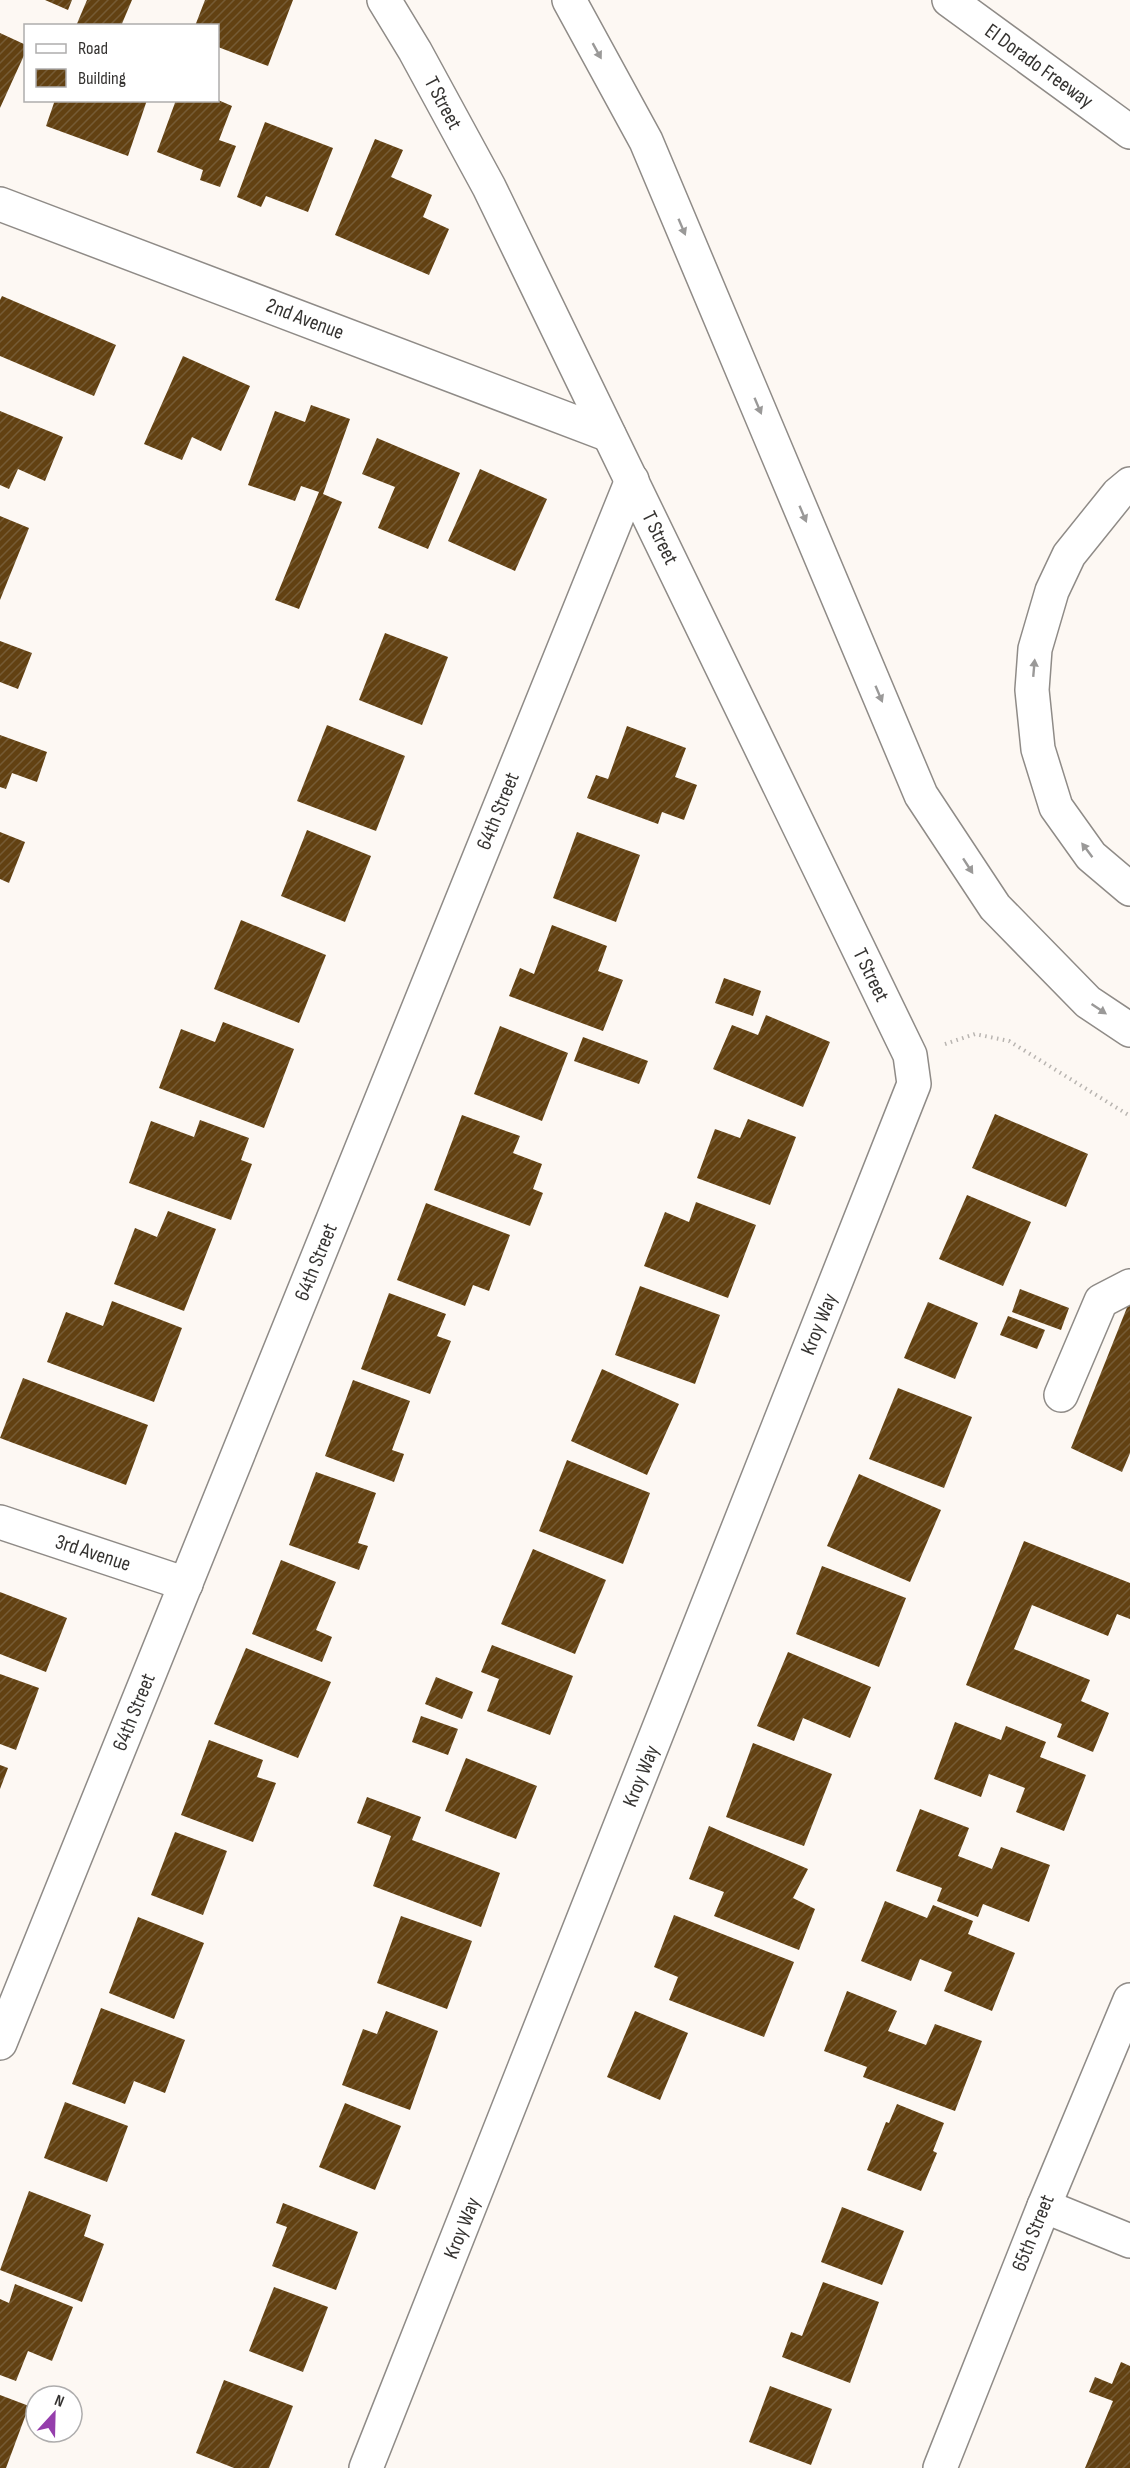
<svg xmlns="http://www.w3.org/2000/svg" width="1130" height="2468" viewBox="0 0 1130 2468" font-family="'Sofia Sans Condensed',sans-serif">
	<style>
		.building { fill: url(#building-hatch) }
		.lines { fill: none; stroke-linecap: round; stroke-linejoin: round }
		.minor-casing { stroke: #8f8b87; stroke-width: 36 }
		.major-casing { stroke: #8f8b87; stroke-width: 36 }
		.highway-casing { stroke: #8f8b87; stroke-width: 36 }
		.path { stroke: #b9b5b1; stroke-width: 4; stroke-dasharray: 1.5 4.5; stroke-linecap: butt }
		.minor { stroke: #fff; stroke-width: 33 }
		.major { stroke: #fff; stroke-width: 33 }
		.highway { stroke: #fff; stroke-width: 33 }
		.oneway { fill: #9a9998 }
		.labels { text-anchor: middle; dominant-baseline: central; stroke-width: 6; stroke-linejoin: round; paint-order: stroke }
		.street-label { font-size: 21px; fill: #353331; stroke: #fff }
	</style>
	<defs>
		<pattern id="building-hatch" width="6" height="6" patternUnits="userSpaceOnUse" patternTransform="scale(1.5)"><rect width="6" height="6" fill="#624112"/><path d="M-1 1l2-2M0 6l6-6M5 7l2-2" fill="none" stroke="#755b35"/></pattern>
	</defs>
	<rect width="100%" height="100%" fill="#fdf8f3"/>
	<g class="building">
		<polygon points="45,0 72,0 68,10"/>
		<polygon points="87,0 132,0 121,26 76,26"/>
		<polygon points="205,0 293,0 268,66 218,47 218,26 195,26"/>
		<polygon points="0,33 26,45 26,51 0,108"/>
		<polygon points="55,100 147,100 128,156 46,126"/>
		<polygon points="176,100 218,100 232,106 219,140 236,146 220,187 200,180 203,170 157,152"/>
		<polygon points="265,122 333,148 308,212 266,196 261,207 237,197"/>
		<polygon points="375,139 403,150 391,177 432,195 423,217 449,229 429,275 335,235"/>
		<polygon points="2,296 116,345 94,396 0,356 0,300"/>
		<polygon points="183,356 250,386 221,451 192,437 182,460 144,444"/>
		<polygon points="311,405 350,419 323,494 342,502 299,609 275,600 319,492 301,486 295,501 248,485 275,411 305,422"/>
		<polygon points="0,411 63,437 45,481 18,469 9,489 0,485"/>
		<polygon points="377,438 460,473 428,549 378,528 395,487 362,474"/>
		<polygon points="480,469 547,499 515,571 448,541"/>
		<polygon points="0,516 29,528 0,600"/>
		<polygon points="385,633 448,657 422,725 359,700"/>
		<polygon points="0,641 32,653 18,689 0,682"/>
		<polygon points="327,725 405,756 376,831 297,801"/>
		<polygon points="627,726 686,748 675,777 697,785 684,820 662,812 658,824 587,798 596,775 608,779"/>
		<polygon points="0,735 47,752 37,782 12,773 6,789 0,787"/>
		<polygon points="307,830 371,856 345,922 281,896"/>
		<polygon points="0,832 25,842 9,883 0,879"/>
		<polygon points="577,832 640,855 616,922 553,898"/>
		<polygon points="241,920 326,955 299,1023 214,989"/>
		<polygon points="552,925 607,946 598,971 623,980 603,1031 509,996 520,968 534,974"/>
		<polygon points="724,978 761,991 753,1016 715,1003"/>
		<polygon points="766,1015 830,1042 803,1107 713,1069 732,1025 758,1035"/>
		<polygon points="223,1022 294,1049 264,1128 159,1088 181,1029 215,1042"/>
		<polygon points="500,1026 568,1053 542,1121 474,1094"/>
		<polygon points="583,1037 648,1061 639,1084 574,1061"/>
		<polygon points="995,1114 1088,1154 1066,1207 972,1168"/>
		<polygon points="462,1115 520,1136 513,1153 542,1164 533,1189 543,1193 530,1226 434,1190"/>
		<polygon points="748,1119 796,1137 770,1205 697,1178 715,1129 740,1138"/>
		<polygon points="200,1120 249,1138 241,1160 252,1164 231,1220 129,1183 151,1121 194,1137"/>
		<polygon points="967,1195 1031,1222 1003,1286 939,1259"/>
		<polygon points="696,1202 756,1225 728,1298 644,1266 665,1212 689,1222"/>
		<polygon points="426,1203 510,1235 489,1291 473,1285 465,1306 397,1280"/>
		<polygon points="168,1211 216,1229 184,1311 114,1284 135,1228 157,1237"/>
		<polygon points="640,1286 720,1315 695,1384 615,1355"/>
		<polygon points="1020,1289 1069,1308 1061,1330 1012,1312"/>
		<polygon points="389,1293 446,1314 437,1336 451,1341 430,1394 361,1369"/>
		<polygon points="1130,1300 1130,1453 1122,1472 1071,1448"/>
		<polygon points="112,1301 182,1328 154,1402 47,1362 66,1312 103,1326"/>
		<polygon points="928,1302 978,1323 955,1379 904,1358"/>
		<polygon points="1008,1316 1045,1330 1037,1349 1000,1335"/>
		<polygon points="602,1369 679,1404 647,1475 571,1441"/>
		<polygon points="23,1378 148,1425 126,1485 0,1438"/>
		<polygon points="353,1380 410,1401 392,1450 404,1454 394,1482 325,1456"/>
		<polygon points="898,1388 972,1417 944,1488 869,1459"/>
		<polygon points="567,1460 650,1493 623,1564 539,1531"/>
		<polygon points="316,1472 376,1493 358,1543 368,1546 359,1570 289,1545"/>
		<polygon points="859,1474 941,1510 910,1582 827,1546"/>
		<polygon points="1024,1541 1130,1583 1130,1619 1117,1614 1108,1636 1032,1605 1014,1649 1090,1680 1081,1701 1109,1713 1093,1752 1057,1737 1062,1724 966,1685"/>
		<polygon points="533,1549 606,1580 575,1654 501,1624"/>
		<polygon points="281,1560 336,1582 316,1630 332,1637 322,1662 252,1634"/>
		<polygon points="822,1566 906,1598 879,1667 796,1634"/>
		<polygon points="0,1592 67,1618 46,1672 0,1654"/>
		<polygon points="492,1645 573,1676 550,1735 487,1711 499,1679 481,1672"/>
		<polygon points="246,1648 331,1682 298,1758 214,1724"/>
		<polygon points="788,1652 871,1687 850,1738 803,1718 794,1741 757,1726"/>
		<polygon points="0,1674 39,1688 16,1750 0,1744"/>
		<polygon points="436,1677 473,1692 462,1719 425,1704"/>
		<polygon points="421,1716 458,1729 448,1755 412,1742"/>
		<polygon points="955,1722 1001,1740 1006,1726 1046,1742 1040,1757 1086,1775 1064,1831 1016,1812 1025,1788 989,1774 981,1797 934,1779"/>
		<polygon points="209,1740 263,1760 257,1777 276,1783 253,1842 181,1815"/>
		<polygon points="753,1743 832,1774 804,1846 726,1817"/>
		<polygon points="466,1758 537,1786 516,1839 445,1811"/>
		<polygon points="0,1765 8,1768 0,1789"/>
		<polygon points="367,1797 421,1817 412,1840 500,1873 481,1927 373,1886 391,1836 357,1823"/>
		<polygon points="920,1809 969,1828 958,1856 992,1869 1001,1847 1050,1865 1029,1922 983,1904 978,1917 937,1901 942,1888 896,1871"/>
		<polygon points="709,1826 808,1869 793,1898 815,1909 799,1950 714,1916 724,1892 689,1879"/>
		<polygon points="175,1832 227,1851 203,1915 151,1895"/>
		<polygon points="885,1901 927,1918 933,1905 973,1921 968,1934 1015,1953 992,2011 944,1991 952,1972 920,1959 911,1981 861,1961"/>
		<polygon points="674,1915 794,1962 764,2037 669,2000 678,1977 654,1967"/>
		<polygon points="401,1916 472,1941 447,2009 377,1983"/>
		<polygon points="138,1917 204,1943 174,2019 109,1993"/>
		<polygon points="847,1991 897,2011 888,2031 926,2045 935,2024 982,2041 955,2111 863,2077 867,2067 824,2051"/>
		<polygon points="101,2008 185,2040 165,2093 134,2081 125,2104 72,2084"/>
		<polygon points="386,2011 438,2031 410,2110 342,2085 363,2029 377,2034"/>
		<polygon points="635,2011 688,2033 660,2100 607,2077"/>
		<polygon points="65,2102 128,2126 107,2182 44,2158"/>
		<polygon points="345,2103 401,2126 375,2190 319,2167"/>
		<polygon points="897,2104 944,2123 933,2151 937,2153 921,2191 867,2170 886,2122 889,2123"/>
		<polygon points="29,2191 91,2215 84,2236 104,2244 82,2302 0,2270"/>
		<polygon points="283,2203 358,2232 336,2290 272,2266 287,2227 276,2223"/>
		<polygon points="842,2207 904,2231 882,2285 821,2262"/>
		<polygon points="823,2282 879,2302 850,2383 782,2357 791,2332 802,2336"/>
		<polygon points="15,2284 73,2307 52,2361 28,2351 16,2381 0,2375 0,2299 9,2303"/>
		<polygon points="274,2287 328,2307 303,2372 249,2351"/>
		<polygon points="1121,2362 1130,2366 1130,2468 1085,2468 1113,2401 1089,2392 1095,2377 1112,2384"/>
		<polygon points="224,2380 293,2406 269,2468 234,2468 196,2453"/>
		<polygon points="770,2386 832,2409 811,2465 749,2442"/>
		<polygon points="0,2395 29,2406 6,2468 0,2468"/>
	</g>
	<g class="lines">
		<defs>
			<g id="minor">
				<polyline points="0,204 609,435"/>
				<polyline points="1061,1395 1101,1301 1130,1286"/>
				<polyline points="0,1522 186,1584"/>
				<polyline points="0,2043 632,480"/>
				<polyline points="1044,2206 1130,2241"/>
				<polyline points="366,2468 914,1084 910,1055 489,187 415,51 384,0"/>
			</g>
			<polyline id="major" points="940,2468 1044,2206 1130,2000"/>
			<g id="highway">
				<polyline points="569,0 646,141 921,795 995,907 1088,1002 1130,1030"/>
				<polyline points="949,0 1130,132"/>
				<polyline points="1130,484 1118,494 1069,555 1052,591 1035,649 1032,690 1038,749 1056,807 1091,856 1130,889"/>
			</g>
		</defs>
		<use href="#minor" class="minor-casing"/>
		<use href="#major" class="major-casing"/>
		<use href="#highway" class="highway-casing"/>
		<polyline class="path" points="945,1044 975,1034 1009,1041 1130,1116"/>
		<use href="#minor" class="minor"/>
		<use href="#major" class="major"/>
		<use href="#highway" class="highway"/>
	</g>
	<defs><path id="oneway-solid" d="M-6-.8H1V-3.2L6.5 0L1 3.2V.8H-6Z" transform="scale(1.5)"/></defs>
	<g class="oneway">
		<use href="#oneway-solid" transform="translate(597 51) rotate(61)"/>
		<use href="#oneway-solid" transform="translate(682 227) rotate(67)"/>
		<use href="#oneway-solid" transform="translate(758 406) rotate(67)"/>
		<use href="#oneway-solid" transform="translate(803 514) rotate(67)"/>
		<use href="#oneway-solid" transform="translate(1034 668) rotate(-85)"/>
		<use href="#oneway-solid" transform="translate(879 694) rotate(67)"/>
		<use href="#oneway-solid" transform="translate(1087 850) rotate(-127)"/>
		<use href="#oneway-solid" transform="translate(968 866) rotate(57)"/>
		<use href="#oneway-solid" transform="translate(1099 1009) rotate(34)"/>
	</g>
	<g class="labels">
		<g class="street-label">
			<text transform="translate(1039 66) rotate(36)">El Dorado Freeway</text>
			<text transform="translate(443 103) rotate(62)">T Street</text>
			<text transform="translate(305 319) rotate(21)">2nd Avenue</text>
			<text transform="translate(660 538) rotate(64)">T Street</text>
			<text transform="translate(498 811) rotate(-68)">64th Street</text>
			<text transform="translate(871 975) rotate(64)">T Street</text>
			<text transform="translate(316 1262) rotate(-68)">64th Street</text>
			<text transform="translate(819 1324) rotate(-68)">Kroy Way</text>
			<text transform="translate(93 1553) rotate(18)">3rd Avenue</text>
			<text transform="translate(134 1712) rotate(-68)">64th Street</text>
			<text transform="translate(641 1776) rotate(-68)">Kroy Way</text>
			<text transform="translate(462 2228) rotate(-68)">Kroy Way</text>
			<text transform="translate(1033 2233) rotate(-68)">65th Street</text>
		</g>
	</g>
	<rect x="24" y="24" width="195" height="78" fill="#ffffff" stroke="#aeadad" stroke-width="1.5"/>
	<rect x="36" y="44" width="30" height="9" fill="#ffffff" stroke="#aeadad" stroke-width="1.5"/>
	<text x="78" y="54" font-size="18" fill="#353331">Road</text>
	<rect x="36" y="69" width="30" height="18" fill="url(#building-hatch)" stroke="#aeadad" stroke-width="1.5"/>
	<text x="78" y="84" font-size="18" fill="#353331">Building</text>
	<g transform="translate(54 2414) rotate(22)"><circle r="28" fill="#ffffff" stroke="#aeadad" stroke-width="1.5"/>
	<path d="M0-4.5L10 22L0 15L-10 22Z" fill="#953eac"/>
	<text y="-9" font-size="16" font-weight="bold" text-anchor="middle" fill="#353331">N</text>
	</g>
</svg>
